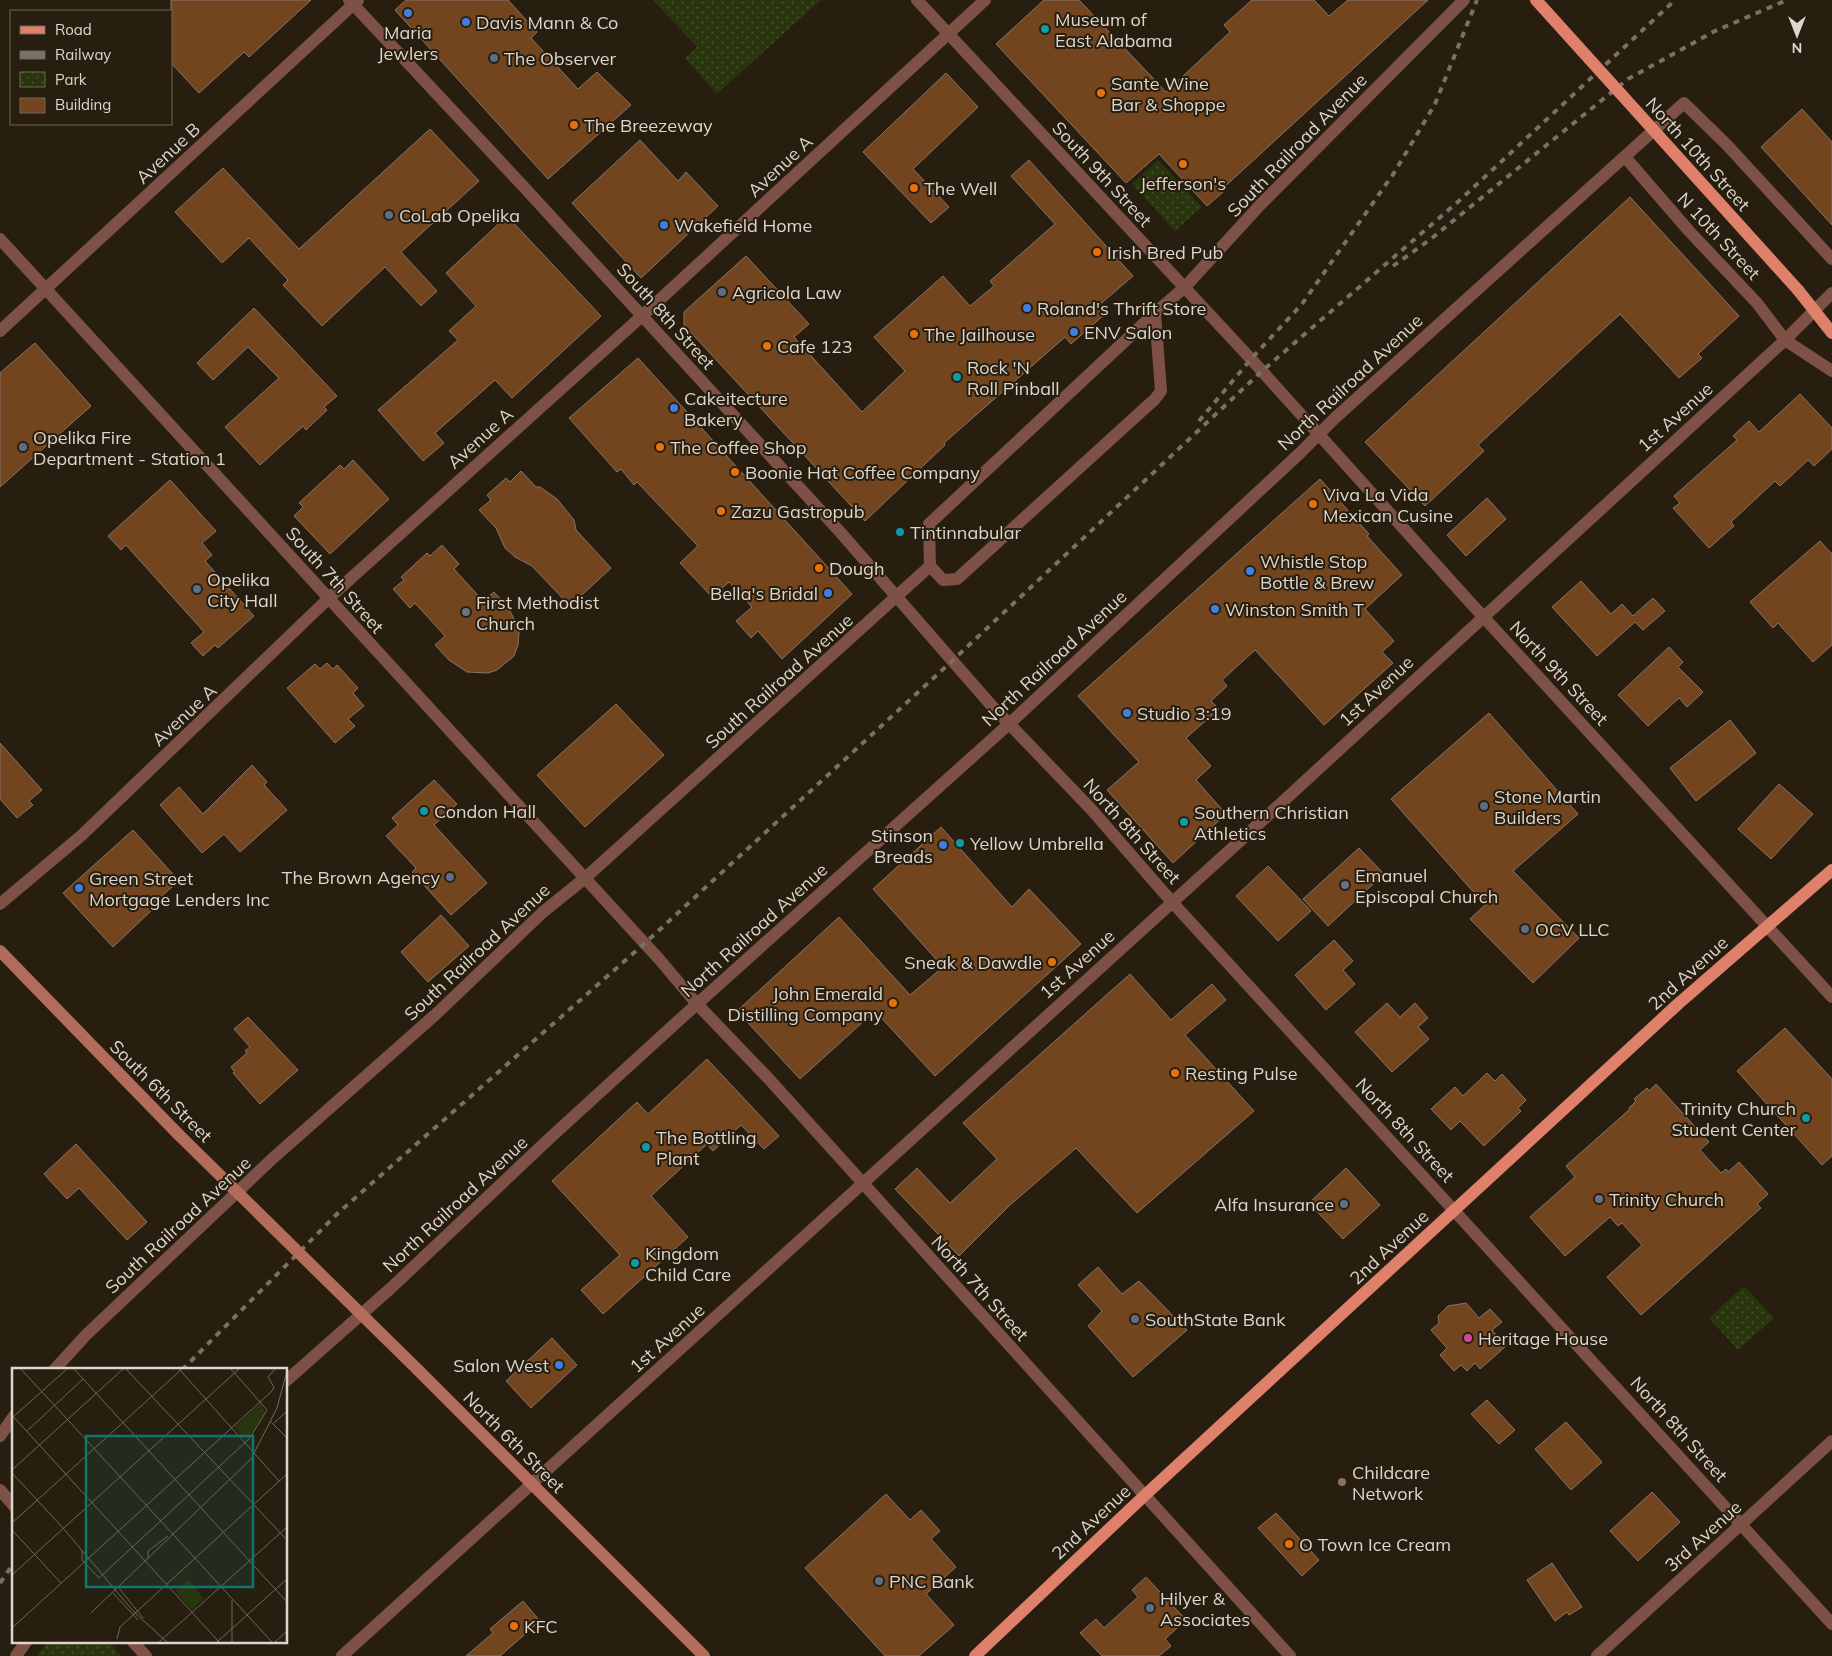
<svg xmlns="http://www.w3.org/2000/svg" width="1832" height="1656" viewBox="0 0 1832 1656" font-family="Mulish,sans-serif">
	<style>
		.park { fill: url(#park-dots) }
		.building { fill: #73451f; stroke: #877569 }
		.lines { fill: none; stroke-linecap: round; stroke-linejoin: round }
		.street { stroke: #7e5146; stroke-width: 12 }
		.secondary { stroke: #b46c5a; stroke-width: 12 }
		.primary { stroke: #de806a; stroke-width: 12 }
		.rail { stroke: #797164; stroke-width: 4; stroke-dasharray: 6 6; stroke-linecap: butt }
		.secondary-bridge { stroke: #b46c5a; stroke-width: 12 }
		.primary-bridge { stroke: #de806a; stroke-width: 12 }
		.shop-dot { fill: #3f7fe0; stroke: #271e0f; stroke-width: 2 }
		.culture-dot { fill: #0f9aa8; stroke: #271e0f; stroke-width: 2 }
		.service-dot { fill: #5c6f8a; stroke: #271e0f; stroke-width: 2 }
		.food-dot { fill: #e8710a; stroke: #271e0f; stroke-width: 2 }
		.worship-dot { fill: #6b7280; stroke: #271e0f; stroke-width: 2 }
		.hotel-dot { fill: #d1479c; stroke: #271e0f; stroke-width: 2 }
		.education-dot { fill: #8d6e63; stroke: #271e0f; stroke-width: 2 }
		.labels { text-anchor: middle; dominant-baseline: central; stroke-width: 4; stroke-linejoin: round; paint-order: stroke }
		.poi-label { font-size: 18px; fill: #dcd6cc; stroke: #271e0f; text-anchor: start }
		.street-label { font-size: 18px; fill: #dcd6cc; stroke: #271e0f }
		.inset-road { fill: none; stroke: #6f685b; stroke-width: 1 }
		.view { fill: #0f766e; fill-opacity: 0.15; stroke: #0f766e; stroke-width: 2.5 }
		.inset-edge { fill: none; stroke: #dcd6cc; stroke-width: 2.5 }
	</style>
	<defs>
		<pattern id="park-dots" width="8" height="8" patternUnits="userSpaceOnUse" patternTransform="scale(1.25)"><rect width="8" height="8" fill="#29350d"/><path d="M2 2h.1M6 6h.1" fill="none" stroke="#47522f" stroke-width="1.8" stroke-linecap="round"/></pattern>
	</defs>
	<rect width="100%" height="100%" fill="#271e0f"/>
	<g class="park">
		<polygon points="653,0 821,0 717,94 685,58 697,47"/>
		<polygon points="1158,160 1202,207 1175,231 1132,184"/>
		<polygon points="1744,1286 1774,1318 1738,1350 1709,1318"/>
		<polygon points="47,1642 109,1642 121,1656 37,1656"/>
	</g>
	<g class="building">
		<polygon points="171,0 311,0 249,57 244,52 199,93 171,63"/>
		<polygon points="406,0 508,0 537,32 531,38 578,89 597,72 631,105 548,179 395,10"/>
		<polygon points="1044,0 1079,0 1166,92 1230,32 1224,25 1252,0 1314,0 1329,16 1348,0 1428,0 1221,190 1223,192 1207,206 1159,154 1126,183 996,44"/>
		<polygon points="946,73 978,107 913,169 949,207 931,223 863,152"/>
		<polygon points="1802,109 1832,142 1832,225 1761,147"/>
		<polygon points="430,129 479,181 401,252 437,291 421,306 385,267 322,326 283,285 288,280 249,238 222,263 175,212 223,168 299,249"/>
		<polygon points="640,140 678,181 686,172 718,206 641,278 572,203"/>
		<polygon points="1029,160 1133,276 1098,306 1105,314 1071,344 1065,337 944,443 945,445 865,521 684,325 684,312 746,256 809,324 794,337 862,412 905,371 874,337 943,276 970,306 994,286 990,281 1055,224 1011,176"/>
		<polygon points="1630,197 1739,316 1698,354 1702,358 1679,378 1620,314 1478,445 1484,451 1425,506 1365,442"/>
		<polygon points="507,216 601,316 512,398 495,380 435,433 444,443 423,461 378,410 458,340 449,331 476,306 446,273"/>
		<polygon points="254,308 337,396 324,407 327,410 306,430 303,426 260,465 225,427 279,378 248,347 213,380 197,363"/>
		<polygon points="35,343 91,406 0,487 0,373"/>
		<polygon points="638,358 852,594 782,659 758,631 751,638 736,621 752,607 729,582 712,597 680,563 698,546 637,482 634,485 621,469 617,472 569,418"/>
		<polygon points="1800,394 1832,428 1832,449 1814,466 1808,460 1780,486 1775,481 1731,522 1734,526 1709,548 1673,508 1680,503 1674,496 1737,440 1733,436 1749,421 1759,432"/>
		<polygon points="353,460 389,499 330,554 294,516 303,507 299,503 340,465 344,469"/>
		<polygon points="521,471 536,487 540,487 557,499 574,520 576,530 611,568 570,606 532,566 515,557 505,548 496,528 479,510 491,500 487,495 506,478 510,482"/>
		<polygon points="1320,479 1369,534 1367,536 1402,575 1365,609 1394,641 1382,652 1393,663 1324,725 1255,650 1222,680 1227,686 1211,701 1219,709 1186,738 1211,766 1196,780 1226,814 1173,863 1107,790 1139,762 1078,696"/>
		<polygon points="170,480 216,531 202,543 212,555 205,561 254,616 218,648 215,645 203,656 191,643 204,632 126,545 121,550 108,536"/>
		<polygon points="1487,498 1506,519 1466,556 1447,535"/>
		<polygon points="1820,541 1832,554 1832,645 1813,662 1778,623 1773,628 1750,602"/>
		<polygon points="442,545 459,564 454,569 483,601 494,592 508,607 515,621 519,632 518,645 514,656 497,670 488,673 467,672 449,660 435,645 445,636 415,603 410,608 393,589 404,580 401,577 427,553 430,556"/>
		<polygon points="1581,581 1611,614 1622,604 1633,616 1653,598 1665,611 1643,630 1635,622 1597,656 1552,607"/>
		<polygon points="1669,647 1683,662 1678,667 1703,692 1687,707 1679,698 1648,726 1618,695"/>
		<polygon points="327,663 333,669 337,665 358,688 353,693 364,706 348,719 355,726 335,743 287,688 315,664 320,669"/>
		<polygon points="616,704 664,755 585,827 537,775"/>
		<polygon points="1489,713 1578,814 1513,871 1579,938 1533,983 1470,919 1485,905 1391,799"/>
		<polygon points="1730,720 1756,753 1696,801 1670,768"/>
		<polygon points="0,743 42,790 29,801 33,805 17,818 0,799"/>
		<polygon points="252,765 267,782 264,785 287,810 240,852 224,834 202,853 160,805 179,787 203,814"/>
		<polygon points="434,780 457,804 434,825 487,883 451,915 412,872 416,868 386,836 398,825 392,818"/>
		<polygon points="1779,784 1813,814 1771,859 1738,829"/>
		<polygon points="941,827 1012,907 1029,889 1081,944 935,1076 875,1011 800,1079 737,1011 839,917 910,995 943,967 873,889"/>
		<polygon points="133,830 179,881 150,906 153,909 113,947 63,893"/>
		<polygon points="1359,848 1384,874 1328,926 1303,899"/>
		<polygon points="1268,866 1311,911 1278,941 1236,896"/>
		<polygon points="441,915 469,946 428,982 401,952"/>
		<polygon points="1334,940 1353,961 1343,970 1355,984 1326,1010 1295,975"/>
		<polygon points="1130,974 1171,1020 1212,984 1226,1000 1185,1035 1254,1111 1137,1213 1076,1148 1010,1205 959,1256 895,1189 917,1168 950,1203 997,1159 963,1123"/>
		<polygon points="1387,1003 1400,1017 1415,1003 1428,1018 1418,1027 1429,1039 1392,1072 1355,1032"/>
		<polygon points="248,1017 298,1070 260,1104 233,1073 235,1072 231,1067 247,1053 245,1051 250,1047 234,1029"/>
		<polygon points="1785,1028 1832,1079 1832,1156 1822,1165 1737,1071"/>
		<polygon points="707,1059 779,1136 764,1149 741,1125 713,1151 707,1144 651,1196 688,1237 603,1314 581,1290 620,1255 552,1181 637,1102 648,1114"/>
		<polygon points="1487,1073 1495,1081 1502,1074 1526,1100 1518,1108 1521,1111 1484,1146 1460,1121 1451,1130 1431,1109 1455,1087 1463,1096"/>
		<polygon points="1656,1084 1709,1142 1700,1150 1721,1173 1726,1169 1728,1172 1739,1162 1768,1194 1757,1204 1761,1208 1641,1315 1607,1277 1642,1245 1622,1223 1618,1226 1610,1217 1565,1256 1530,1217 1575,1177 1566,1166 1630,1109 1629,1108 1636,1101 1634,1099 1647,1088 1649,1091"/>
		<polygon points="76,1144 147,1222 127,1240 79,1188 67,1199 44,1174"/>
		<polygon points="1346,1168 1380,1205 1343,1239 1309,1203"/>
		<polygon points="1098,1267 1122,1294 1139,1281 1187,1330 1133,1377 1088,1326 1102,1311 1078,1285"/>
		<polygon points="1466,1303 1479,1318 1490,1309 1502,1322 1492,1330 1506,1346 1480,1369 1475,1363 1467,1371 1461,1365 1454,1371 1440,1355 1447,1348 1431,1330 1439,1323 1438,1316 1448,1306"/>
		<polygon points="552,1338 577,1365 531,1408 506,1381"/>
		<polygon points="1487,1400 1515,1430 1499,1444 1471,1414"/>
		<polygon points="1566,1422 1602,1462 1571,1490 1535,1449"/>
		<polygon points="1652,1492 1680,1522 1638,1561 1610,1531"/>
		<polygon points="886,1494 910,1520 921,1510 940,1531 931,1539 956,1567 926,1594 954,1625 919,1656 885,1656 805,1568"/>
		<polygon points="1276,1513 1319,1560 1302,1576 1258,1528"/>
		<polygon points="1552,1563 1582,1607 1569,1615 1567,1612 1555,1621 1527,1580"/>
		<polygon points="1146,1577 1186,1620 1165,1639 1171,1646 1159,1656 1102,1656 1080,1633 1096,1619 1104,1628 1138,1597 1132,1590"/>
		<polygon points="523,1601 540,1621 500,1656 466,1656 493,1633 490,1629"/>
	</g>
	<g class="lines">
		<g class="street">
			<polyline points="349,0 523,186 841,533 991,705 1091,809 1172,902 1832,1624"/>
			<polyline points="917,0 1251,359 1467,599 1832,997"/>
			<polyline points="1625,157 1689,231 1757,303 1785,340 1832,371"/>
			<polyline points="0,239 659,959 697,1004 768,1078 1290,1656"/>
			<polyline points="1155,313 1161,391 1155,399 957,579 943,580 930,566 929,524 1155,313 1185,287 1261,204 1464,0"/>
			<polyline points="0,331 358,0"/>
			<polyline points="0,904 82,835 329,598 642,316 985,0"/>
			<polyline points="54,1370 86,1335 272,1159 435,1015 543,912 584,879 930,566"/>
			<polyline points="286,1381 391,1288 551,1137 677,1022 1009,724 1300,453 1335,418 1684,103 1727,145 1832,259"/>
			<polyline points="0,1436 14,1416"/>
			<polyline points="0,1490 14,1506"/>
			<polyline points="133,1642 146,1656"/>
			<polyline points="16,1656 26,1642"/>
			<polyline points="342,1656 1241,840 1785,340 1832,293"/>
			<polyline points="1597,1656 1832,1441"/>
		</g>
		<g class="secondary">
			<polyline points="0,951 179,1135"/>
			<polyline points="417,1369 704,1656"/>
		</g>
		<g class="primary">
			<polyline points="1798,290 1832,333"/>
			<polyline points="975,1656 1144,1496 1678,1004 1832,870"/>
		</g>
		<g class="rail">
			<polyline points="1393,266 1432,238 1628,79 1715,31 1787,0"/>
			<polyline points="1199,421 1251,359 1302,304 1394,173 1435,104 1477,0"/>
			<polyline points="182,1370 338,1213 644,944 952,661 1262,371 1460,200 1675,0"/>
			<polyline points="0,1583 14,1563"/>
		</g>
		<polyline class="secondary-bridge" points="179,1135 417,1369"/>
		<polyline class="primary-bridge" points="1536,0 1798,290"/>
	</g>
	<g class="shop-dot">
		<circle cx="408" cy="13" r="5"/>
		<circle cx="466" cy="22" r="5"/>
		<circle cx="664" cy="225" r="5"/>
		<circle cx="1027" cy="308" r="5"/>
		<circle cx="1074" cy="332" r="5"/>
		<circle cx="674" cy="408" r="5"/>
		<circle cx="1250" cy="571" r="5"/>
		<circle cx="828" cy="593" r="5"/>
		<circle cx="1215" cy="609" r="5"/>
		<circle cx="1127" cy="713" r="5"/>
		<circle cx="943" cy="845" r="5"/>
		<circle cx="79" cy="888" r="5"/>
		<circle cx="559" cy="1365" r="5"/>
	</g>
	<g class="culture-dot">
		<circle cx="1045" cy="29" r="5"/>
		<circle cx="957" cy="377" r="5"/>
		<circle cx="900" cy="532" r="5"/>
		<circle cx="424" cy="811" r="5"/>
		<circle cx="1184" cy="822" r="5"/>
		<circle cx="960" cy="843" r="5"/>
		<circle cx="1806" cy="1118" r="5"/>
		<circle cx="646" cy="1147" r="5"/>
		<circle cx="635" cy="1263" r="5"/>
	</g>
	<g class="service-dot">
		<circle cx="494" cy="58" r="5"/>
		<circle cx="389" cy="215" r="5"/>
		<circle cx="722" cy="292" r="5"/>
		<circle cx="23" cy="447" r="5"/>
		<circle cx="197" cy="589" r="5"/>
		<circle cx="1484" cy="806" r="5"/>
		<circle cx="450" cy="877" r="5"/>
		<circle cx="1525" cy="929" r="5"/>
		<circle cx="1344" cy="1204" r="5"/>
		<circle cx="1135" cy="1319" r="5"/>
		<circle cx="879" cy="1581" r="5"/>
		<circle cx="1150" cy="1608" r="5"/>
	</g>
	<g class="food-dot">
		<circle cx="1101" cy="93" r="5"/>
		<circle cx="574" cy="125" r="5"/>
		<circle cx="1183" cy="164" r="5"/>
		<circle cx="914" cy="188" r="5"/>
		<circle cx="1097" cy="252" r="5"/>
		<circle cx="914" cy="334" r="5"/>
		<circle cx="767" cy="346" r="5"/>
		<circle cx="660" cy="447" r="5"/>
		<circle cx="735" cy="472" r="5"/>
		<circle cx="1313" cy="504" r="5"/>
		<circle cx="721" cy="511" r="5"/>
		<circle cx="819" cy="568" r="5"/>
		<circle cx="1052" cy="962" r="5"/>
		<circle cx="893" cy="1003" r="5"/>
		<circle cx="1175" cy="1073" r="5"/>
		<circle cx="1289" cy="1544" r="5"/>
		<circle cx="514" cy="1626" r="5"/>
	</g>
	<g class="worship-dot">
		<circle cx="466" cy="612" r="5"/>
		<circle cx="1345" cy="885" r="5"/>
		<circle cx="1599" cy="1199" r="5"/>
	</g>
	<circle class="hotel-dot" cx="1468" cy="1338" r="5"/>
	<circle class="education-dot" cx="1342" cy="1482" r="5"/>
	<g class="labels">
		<g class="poi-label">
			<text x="1055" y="19">Museum of<tspan x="1055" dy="21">East Alabama</tspan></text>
			<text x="476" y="22">Davis Mann &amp; Co</text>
			<text x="408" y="32" text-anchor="middle">Maria<tspan x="408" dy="21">Jewlers</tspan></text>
			<text x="504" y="58">The Observer</text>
			<text x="1111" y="83">Sante Wine<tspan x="1111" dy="21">Bar &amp; Shoppe</tspan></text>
			<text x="584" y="125">The Breezeway</text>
			<text x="1183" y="183" text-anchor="middle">Jefferson's</text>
			<text x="924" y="188">The Well</text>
			<text x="399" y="215">CoLab Opelika</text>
			<text x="674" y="225">Wakefield Home</text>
			<text x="1107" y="252">Irish Bred Pub</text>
			<text x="732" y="292">Agricola Law</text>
			<text x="1037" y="308">Roland's Thrift Store</text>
			<text x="1084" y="332">ENV Salon</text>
			<text x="924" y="334">The Jailhouse</text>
			<text x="777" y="346">Cafe 123</text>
			<text x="967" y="367">Rock 'N<tspan x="967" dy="21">Roll Pinball</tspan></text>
			<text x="684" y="398">Cakeitecture<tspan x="684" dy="21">Bakery</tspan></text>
			<text x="33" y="437">Opelika Fire<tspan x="33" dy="21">Department - Station 1</tspan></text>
			<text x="670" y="447">The Coffee Shop</text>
			<text x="745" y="472">Boonie Hat Coffee Company</text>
			<text x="1323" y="494">Viva La Vida<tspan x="1323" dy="21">Mexican Cusine</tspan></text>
			<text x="731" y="511">Zazu Gastropub</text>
			<text x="910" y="532">Tintinnabular</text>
			<text x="1260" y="561">Whistle Stop<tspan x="1260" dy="21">Bottle &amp; Brew</tspan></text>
			<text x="829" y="568">Dough</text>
			<text x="207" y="579">Opelika<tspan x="207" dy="21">City Hall</tspan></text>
			<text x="818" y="593" text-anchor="end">Bella's Bridal</text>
			<text x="476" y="602">First Methodist<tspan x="476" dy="21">Church</tspan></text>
			<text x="1225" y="609">Winston Smith T</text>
			<text x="1137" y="713">Studio 3:19</text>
			<text x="1494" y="796">Stone Martin<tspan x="1494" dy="21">Builders</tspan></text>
			<text x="434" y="811">Condon Hall</text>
			<text x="1194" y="812">Southern Christian<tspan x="1194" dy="21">Athletics</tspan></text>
			<text x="933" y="835" text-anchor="end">Stinson<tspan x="933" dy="21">Breads</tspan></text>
			<text x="970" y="843">Yellow Umbrella</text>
			<text x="1355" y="875">Emanuel<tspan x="1355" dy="21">Episcopal Church</tspan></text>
			<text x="440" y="877" text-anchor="end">The Brown Agency</text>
			<text x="89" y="878">Green Street<tspan x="89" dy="21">Mortgage Lenders Inc</tspan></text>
			<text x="1535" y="929">OCV LLC</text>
			<text x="1042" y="962" text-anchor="end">Sneak &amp; Dawdle</text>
			<text x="883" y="993" text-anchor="end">John Emerald<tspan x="883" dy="21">Distilling Company</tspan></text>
			<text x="1185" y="1073">Resting Pulse</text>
			<text x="1796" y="1108" text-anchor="end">Trinity Church<tspan x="1796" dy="21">Student Center</tspan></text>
			<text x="656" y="1137">The Bottling<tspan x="656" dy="21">Plant</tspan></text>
			<text x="1609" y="1199">Trinity Church</text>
			<text x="1334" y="1204" text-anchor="end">Alfa Insurance</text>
			<text x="645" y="1253">Kingdom<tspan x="645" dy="21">Child Care</tspan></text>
			<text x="1145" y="1319">SouthState Bank</text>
			<text x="1478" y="1338">Heritage House</text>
			<text x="549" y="1365" text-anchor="end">Salon West</text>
			<text x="1352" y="1472">Childcare<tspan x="1352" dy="21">Network</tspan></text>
			<text x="1299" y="1544">O Town Ice Cream</text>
			<text x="889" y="1581">PNC Bank</text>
			<text x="1160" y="1598">Hilyer &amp;<tspan x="1160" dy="21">Associates</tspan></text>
			<text x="524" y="1626">KFC</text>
		</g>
		<g class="street-label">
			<text transform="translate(1297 145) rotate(-46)">South Railroad Avenue</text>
			<text transform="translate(168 153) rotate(-43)">Avenue B</text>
			<text transform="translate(1698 154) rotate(48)">North 10th Street</text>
			<text transform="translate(780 166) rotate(-43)">Avenue A</text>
			<text transform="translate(1102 174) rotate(47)">South 9th Street</text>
			<text transform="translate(1719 236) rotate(47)">N 10th Street</text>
			<text transform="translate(666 316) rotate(48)">South 8th Street</text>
			<text transform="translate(1350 382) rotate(-43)">North Railroad Avenue</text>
			<text transform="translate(1675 417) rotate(-42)">1st Avenue</text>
			<text transform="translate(480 438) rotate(-42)">Avenue A</text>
			<text transform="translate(335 580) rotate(48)">South 7th Street</text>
			<text transform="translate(1054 658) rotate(-43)">North Railroad Avenue</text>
			<text transform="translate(1559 673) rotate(47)">North 9th Street</text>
			<text transform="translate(779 681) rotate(-42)">South Railroad Avenue</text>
			<text transform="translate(1376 691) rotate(-43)">1st Avenue</text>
			<text transform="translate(184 715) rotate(-43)">Avenue A</text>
			<text transform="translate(1132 831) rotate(48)">North 8th Street</text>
			<text transform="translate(754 930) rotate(-42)">North Railroad Avenue</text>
			<text transform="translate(477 952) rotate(-43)">South Railroad Avenue</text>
			<text transform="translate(1077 964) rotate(-42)">1st Avenue</text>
			<text transform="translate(1688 973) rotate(-42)">2nd Avenue</text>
			<text transform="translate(161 1091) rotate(45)">South 6th Street</text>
			<text transform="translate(1405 1130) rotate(47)">North 8th Street</text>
			<text transform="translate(455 1204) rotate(-43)">North Railroad Avenue</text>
			<text transform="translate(178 1225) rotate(-43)">South Railroad Avenue</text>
			<text transform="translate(1389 1247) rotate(-43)">2nd Avenue</text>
			<text transform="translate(980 1288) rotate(48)">North 7th Street</text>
			<text transform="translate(667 1338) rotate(-42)">1st Avenue</text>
			<text transform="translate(1679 1429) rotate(48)">North 8th Street</text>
			<text transform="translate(514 1442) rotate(45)">North 6th Street</text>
			<text transform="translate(1091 1522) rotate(-43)">2nd Avenue</text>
			<text transform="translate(1703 1536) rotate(-42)">3rd Avenue</text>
		</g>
	</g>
	<g transform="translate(12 1368)">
		<rect width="275" height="275" fill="#271e0f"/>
		<path d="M249 35 253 44 234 73 222 59ZM176 211 192 231 180 242 163 223Z" fill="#29350d"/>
		<path class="inset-road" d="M9 1 260 274M62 1 275 234M114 1 275 172M167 1 267 113M0 47 207 274M1 49 55 1M259 54 275 70M262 55 275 43M15 63 71 11M0 102 111 1M0 105 51 160M0 155 170 1M51 160 122 244 155 274M0 162 49 215M70 183V192L87 210 237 71 255 42 219 1M136 191V183L156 168M0 207 227 1M107 220 131 250M101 225 126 252M79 245 239 91 265 40 275 3M0 260 260 23 262 19 256 9 263 1M105 271 108 259 275 106M147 274 275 159M205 274 275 211M220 274V232M263 274 275 263"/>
		<path class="view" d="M74 68H241V219H74Z"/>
		<rect width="275" height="275" class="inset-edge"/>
	</g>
	<rect x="10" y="10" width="162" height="115" fill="#271e0f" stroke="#6f685b"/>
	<rect x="20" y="26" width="25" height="8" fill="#de806a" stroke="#6f685b"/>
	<text x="55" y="35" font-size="15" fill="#dcd6cc">Road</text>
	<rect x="20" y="51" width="25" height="8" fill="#797164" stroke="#6f685b"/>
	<text x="55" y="60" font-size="15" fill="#dcd6cc">Railway</text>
	<rect x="20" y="72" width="25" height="15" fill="url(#park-dots)" stroke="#6f685b"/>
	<text x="55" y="85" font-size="15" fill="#dcd6cc">Park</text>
	<rect x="20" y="98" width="25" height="15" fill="#73451f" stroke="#6f685b"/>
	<text x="55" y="110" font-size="15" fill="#dcd6cc">Building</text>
	<g transform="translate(1797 35) rotate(180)" stroke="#271e0f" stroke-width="4" paint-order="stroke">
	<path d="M0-4L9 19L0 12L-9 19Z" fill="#dcd6cc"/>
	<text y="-8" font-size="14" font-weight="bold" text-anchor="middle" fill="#dcd6cc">N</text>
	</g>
</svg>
